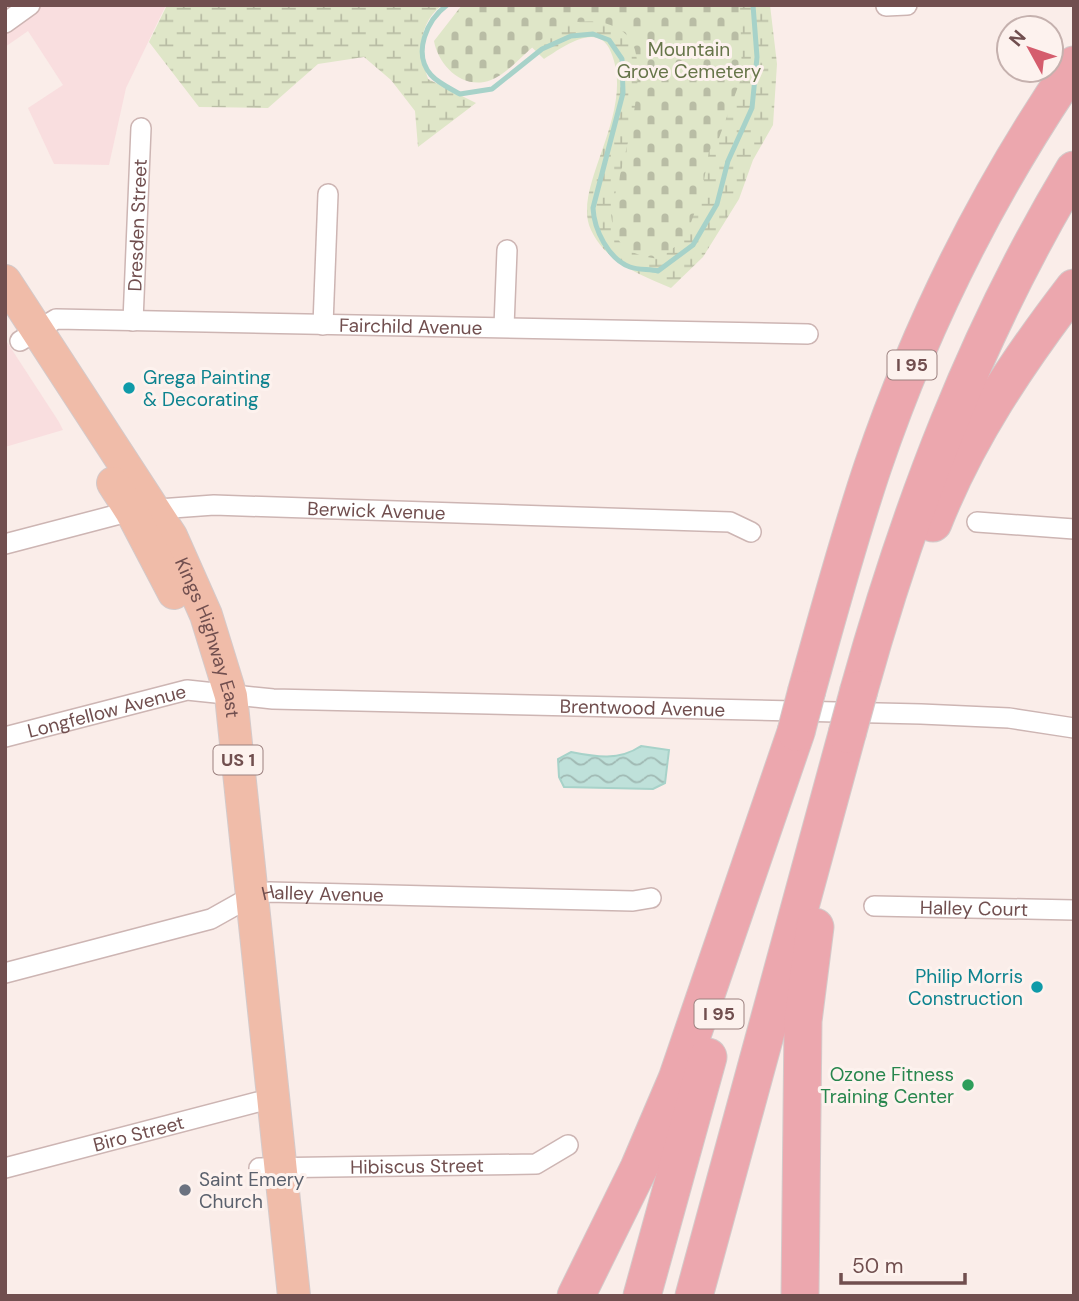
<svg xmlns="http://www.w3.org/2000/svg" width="1079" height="1301" viewBox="0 0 1079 1301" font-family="'DM Sans',sans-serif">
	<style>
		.commercial { fill: #f9dedf }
		.wetland { fill: url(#wetland-marsh) }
		.cemetery { fill: url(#cemetery-stones) }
		.water { fill: url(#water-waves); stroke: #a7d2c9; stroke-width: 2 }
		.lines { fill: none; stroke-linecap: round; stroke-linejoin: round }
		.stream { stroke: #a7d2c9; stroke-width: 5 }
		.street-casing { stroke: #cdb5b3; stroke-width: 22 }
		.primary-casing { stroke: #d4caca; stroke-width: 34 }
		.highway-casing { stroke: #d4caca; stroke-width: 39 }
		.street { stroke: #fff; stroke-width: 19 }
		.primary { stroke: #f0bca9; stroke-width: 32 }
		.highway { stroke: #eca7ae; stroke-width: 37 }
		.highway-bridge-casing { stroke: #d4caca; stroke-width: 39; stroke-linecap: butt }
		.highway-bridge { stroke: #eca7ae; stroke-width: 37 }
		.culture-dot { fill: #0f9aa8; stroke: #fdf2ee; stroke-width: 2.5 }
		.leisure-dot { fill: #2e9e5b; stroke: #fdf2ee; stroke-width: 2.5 }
		.worship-dot { fill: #6b7280; stroke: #fdf2ee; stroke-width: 2.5 }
		.labels { text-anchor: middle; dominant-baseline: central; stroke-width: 6; stroke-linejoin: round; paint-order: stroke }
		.shield { fill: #fdf2ee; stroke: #9b807f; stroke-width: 2 }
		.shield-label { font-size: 18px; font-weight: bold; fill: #714f4f }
		.park-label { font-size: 19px; fill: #667549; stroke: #fdf2ee }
		.street-label { font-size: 19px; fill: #714f4f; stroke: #fdf2ee }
		.culture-label { font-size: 19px; fill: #0d838f; stroke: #fdf2ee; text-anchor: start }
		.leisure-label { font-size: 19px; fill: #27864d; stroke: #fdf2ee; text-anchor: end }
		.worship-label { font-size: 19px; fill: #5b616d; stroke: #fdf2ee; text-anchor: start }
	</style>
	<defs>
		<pattern id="wetland-marsh" width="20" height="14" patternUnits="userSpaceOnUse" patternTransform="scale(1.75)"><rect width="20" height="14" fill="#dfe6c8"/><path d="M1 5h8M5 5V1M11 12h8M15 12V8" fill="none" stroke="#b9bda5"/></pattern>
		<pattern id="cemetery-stones" width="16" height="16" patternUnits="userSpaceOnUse" patternTransform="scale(1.75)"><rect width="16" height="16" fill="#dfe6c8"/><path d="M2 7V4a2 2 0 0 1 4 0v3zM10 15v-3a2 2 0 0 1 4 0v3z" fill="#b9bda5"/></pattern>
		<pattern id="water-waves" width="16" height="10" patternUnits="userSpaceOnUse" patternTransform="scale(1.75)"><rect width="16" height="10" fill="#bfe1da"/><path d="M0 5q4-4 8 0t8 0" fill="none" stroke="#a0b9b3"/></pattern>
	</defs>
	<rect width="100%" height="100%" fill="#faede9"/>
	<g class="commercial">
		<polygon points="5,5 166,5 126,88 109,165 54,164 28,108 63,85 28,31 5,47"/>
		<polygon points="5,339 59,422 63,430 5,447"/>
	</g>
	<g class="wetland">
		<path d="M167 5H442C417 25 419 52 428 79L476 103 418 147 415 111 391 80 364 57 318 64 268 108 199 107 149 42Z"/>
		<path d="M519 5H770L777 64 773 125 753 160 739 199 703 257 671 288C640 275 606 262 591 230 570 186 640 110 609 48 595 22 560 49 544 59L515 31Z"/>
	</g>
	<path class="cemetery" d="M462 5H740L742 76 719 138 709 151 702 192 685 239 659 259C628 255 613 245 611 212 620 171 646 90 635 50 628 22 591 17 568 24 537 34 515 71 491 80 463 91 438 65 434 41Z"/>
	<path class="water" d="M641 746 669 750 665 783 653 789 564 787 559 777 558 759 571 752C596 757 619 761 641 746Z"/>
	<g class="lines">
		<path class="stream" d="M447 5C427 20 412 53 431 75 438 83 451 89 460 94L492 89 542 49 571 36 593 34 609 40 622 59 623 93 593 208C594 229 608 259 630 267 638 270 650 269 658 271L693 245 717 204 728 161 752 108 757 57 753 5"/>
		<defs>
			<g id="street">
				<polyline points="886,6 907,5"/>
				<polyline points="5,23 30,5"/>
				<path id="s1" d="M133 321 141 128"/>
				<polyline points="323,325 328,194"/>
				<polyline points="504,327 507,250"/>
				<path id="s2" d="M20 341 56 319 808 334"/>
				<polyline points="977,522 1074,529"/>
				<path id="s3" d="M5 544 131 511 214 505 730 522 751 532"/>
				<path id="s4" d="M5 737 187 690 273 699 921 714 1009 718 1074 728"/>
				<path id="s5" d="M874 906 1074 910"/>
				<path id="s6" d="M5 973 211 919 252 896 269 892 633 901 651 898"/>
				<path id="s7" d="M5 1168 273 1098"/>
				<path id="s8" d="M259 1168 536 1164 568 1145"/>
			</g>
			<g id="primary">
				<path id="s9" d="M5 281 171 536 206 615 231 696 294 1296"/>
				<polyline points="113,483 131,511 174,593"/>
			</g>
			<g id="highway">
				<path d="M933 523C967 437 1018 361 1074 288"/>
				<path d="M807 690C828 615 848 540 873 466 921 325 989 189 1074 65"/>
				<path d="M859 690C910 507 976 333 1074 170"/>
				<polyline points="576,1296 639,1168 677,1079 796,732"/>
				<polyline points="642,1296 708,1057"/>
				<polyline points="694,1296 847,734"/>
				<polyline points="800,1296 803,1021 815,927"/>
			</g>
		</defs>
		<use href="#street" class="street-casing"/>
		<use href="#primary" class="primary-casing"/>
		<use href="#highway" class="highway-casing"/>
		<use href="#street" class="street"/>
		<use href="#primary" class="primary"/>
		<use href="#highway" class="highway"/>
		<defs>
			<g id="highway-bridge">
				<polyline points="796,732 807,690"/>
				<polyline points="847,734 859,690"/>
			</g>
		</defs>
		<use href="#highway-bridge" class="highway-bridge-casing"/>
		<use href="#highway-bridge" class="highway-bridge"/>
	</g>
	<g class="culture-dot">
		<circle cx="129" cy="388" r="7"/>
		<circle cx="1037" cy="987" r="7"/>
	</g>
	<circle class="leisure-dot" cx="968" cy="1085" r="7"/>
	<circle class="worship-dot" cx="185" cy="1190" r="7"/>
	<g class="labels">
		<g class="shield">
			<rect x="887.5" y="350.5" width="49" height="29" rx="5"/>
			<rect x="213.5" y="745.5" width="49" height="29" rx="5"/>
			<rect x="694.5" y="999.5" width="49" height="29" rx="5"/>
		</g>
		<g class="shield-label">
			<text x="912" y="365">I 95</text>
			<text x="238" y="760">US 1</text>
			<text x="719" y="1014">I 95</text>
		</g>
		<g class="park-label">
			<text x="689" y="49">Mountain<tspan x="689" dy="22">Grove Cemetery</tspan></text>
		</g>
		<g class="street-label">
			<text stroke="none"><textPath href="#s1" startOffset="96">Dresden Street</textPath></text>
			<text stroke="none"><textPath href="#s2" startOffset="397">Fairchild Avenue</textPath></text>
			<text stroke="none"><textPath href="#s3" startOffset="376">Berwick Avenue</textPath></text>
			<text stroke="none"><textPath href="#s9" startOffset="413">Kings Highway East</textPath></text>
			<text stroke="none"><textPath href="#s4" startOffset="644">Brentwood Avenue</textPath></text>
			<text stroke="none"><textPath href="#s4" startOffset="105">Longfellow Avenue</textPath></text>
			<text stroke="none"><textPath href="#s6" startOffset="331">Halley Avenue</textPath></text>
			<text stroke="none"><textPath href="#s5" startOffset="100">Halley Court</textPath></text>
			<text stroke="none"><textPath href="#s7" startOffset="138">Biro Street</textPath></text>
			<text stroke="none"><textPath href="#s8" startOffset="158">Hibiscus Street</textPath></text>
		</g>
		<g class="culture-label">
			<text x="143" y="377">Grega Painting<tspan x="143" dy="22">&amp; Decorating</tspan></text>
			<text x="1023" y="976" text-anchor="end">Philip Morris<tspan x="1023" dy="22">Construction</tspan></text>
		</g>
		<g class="leisure-label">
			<text x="954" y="1074">Ozone Fitness<tspan x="954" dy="22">Training Center</tspan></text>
		</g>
		<g class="worship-label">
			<text x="199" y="1179">Saint Emery<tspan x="199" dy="22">Church</tspan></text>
		</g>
	</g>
	<rect width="1079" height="1301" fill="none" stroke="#714f4f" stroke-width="14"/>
	<g transform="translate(1030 49) rotate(310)"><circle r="33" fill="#fdf2ee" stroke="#c5b1ae" stroke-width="2"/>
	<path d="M0-5L12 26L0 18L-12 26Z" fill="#d55d6d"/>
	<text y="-10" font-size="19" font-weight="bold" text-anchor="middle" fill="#714f4f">N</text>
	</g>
	<path d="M841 1273v10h124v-10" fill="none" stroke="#714f4f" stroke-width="3.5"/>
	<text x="852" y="1273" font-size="21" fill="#714f4f" stroke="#fdf2ee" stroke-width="5" paint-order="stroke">50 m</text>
</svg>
